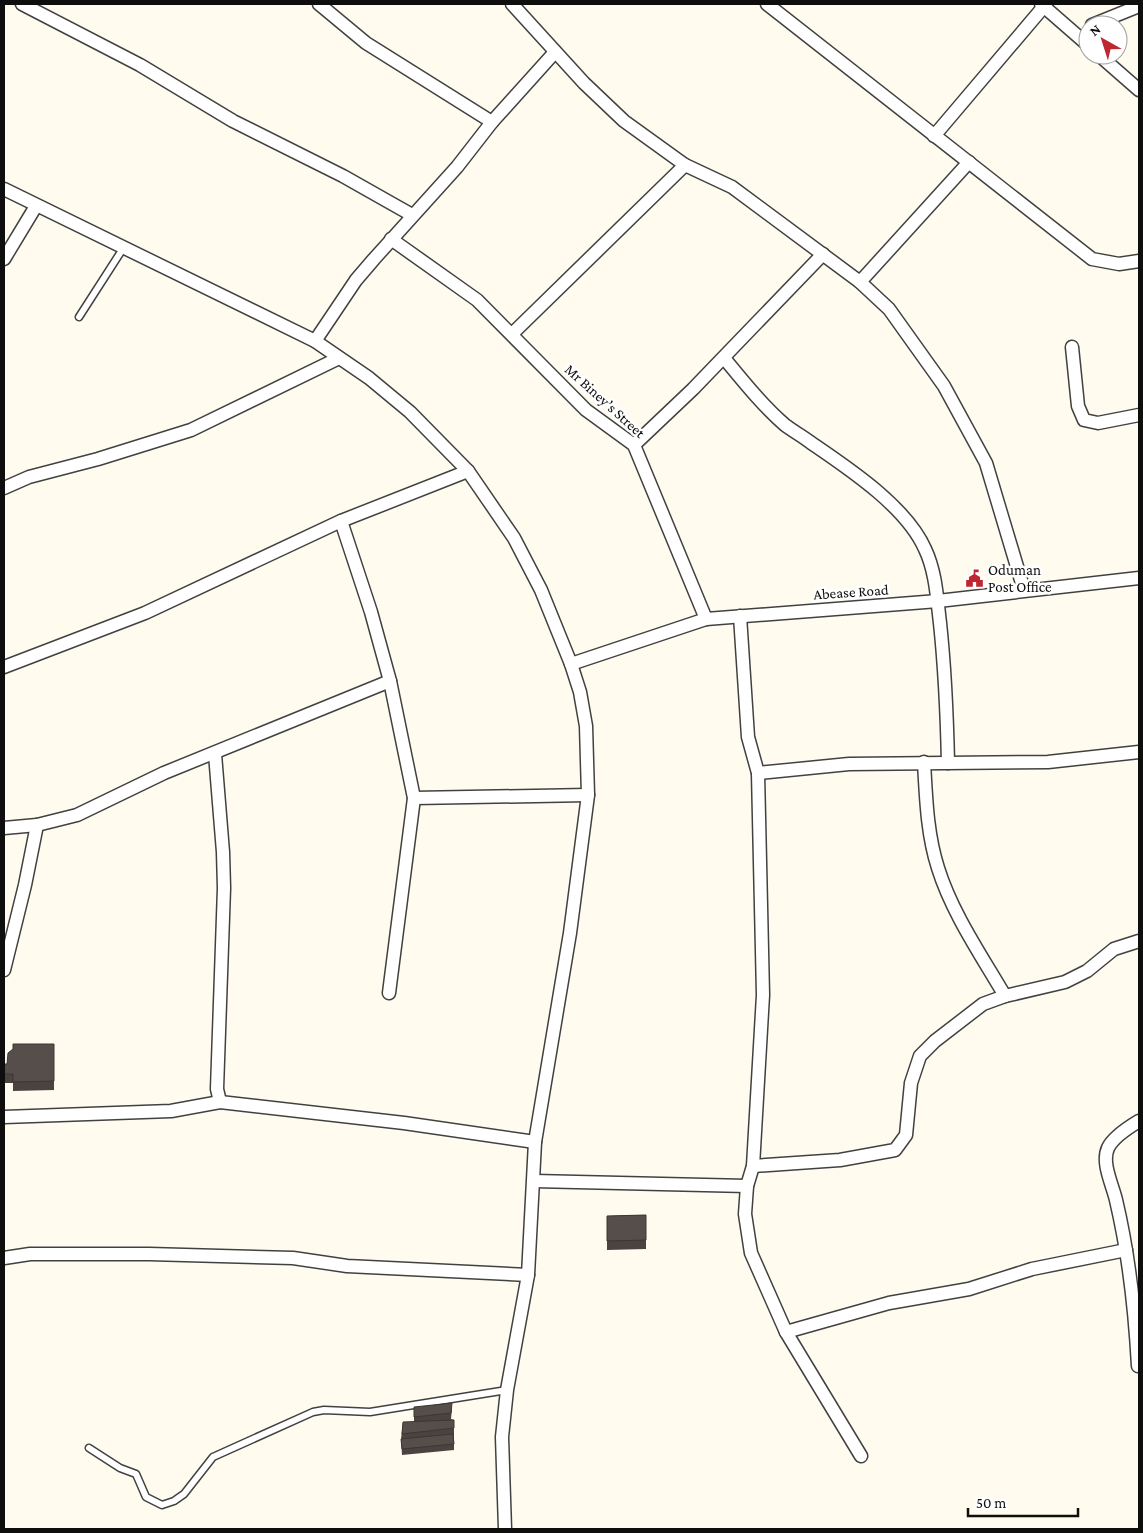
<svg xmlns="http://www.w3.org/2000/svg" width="1143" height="1533" viewBox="0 0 1143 1533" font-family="'Crimson Pro',serif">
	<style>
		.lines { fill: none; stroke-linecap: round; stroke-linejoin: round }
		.lane-casing { stroke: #414141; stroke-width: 9 }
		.street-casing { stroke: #414141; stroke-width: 15 }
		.lane { stroke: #fff; stroke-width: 6 }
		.street { stroke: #fff; stroke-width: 12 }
		.wall { fill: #4a4340 }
		.building { fill: #564e4a; stroke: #3c3734 }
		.labels { text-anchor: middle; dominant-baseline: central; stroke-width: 5; stroke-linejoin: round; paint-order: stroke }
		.street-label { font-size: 15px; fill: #0e0e0e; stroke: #fff }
		.poi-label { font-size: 15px; fill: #0e0e0e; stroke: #fff; text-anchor: start }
	</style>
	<rect width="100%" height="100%" fill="#fffbee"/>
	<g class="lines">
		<defs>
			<g id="lane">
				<polyline points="79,317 124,247"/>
				<polyline points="89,1448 120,1468 136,1474 146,1497 162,1505 174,1501 184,1494 213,1457 313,1412 324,1410 370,1412 507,1390"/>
			</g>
			<g id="street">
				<polyline points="22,4 140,65 233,121 343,176 412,215"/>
				<polyline points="319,4 366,43 492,122"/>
				<polyline points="512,4 584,83 624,121 685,165 732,187 860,282 889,309 944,386 986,463 1024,590"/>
				<polyline points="767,4 1092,259 1119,264 1139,261"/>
				<polyline points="1041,4 1088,45"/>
				<polyline points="1092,25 1139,6"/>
				<polyline points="1099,55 1139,90"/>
				<polyline points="934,136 1046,4"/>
				<polyline points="4,189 315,341 369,378 410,412 468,471 514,538 541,590 571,664 580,692 586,726 588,795 570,933 535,1142 528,1275 507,1390 502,1437 505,1529"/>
				<polyline points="391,239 477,300 586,410 634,445 706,619"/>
				<polyline points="4,259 36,206"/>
				<polyline points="860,282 969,162"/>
				<polyline points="512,334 685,165"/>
				<polyline points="315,341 356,280 374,259 457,167 492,122 555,52"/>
				<polyline points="1072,347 1078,406 1084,420 1098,423 1139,415"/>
				<path d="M724 358C743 381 762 405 785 425 793 431 802 436 810 442 848 468 906 506 925 549 936 572 937 599 940 623 945 670 947 717 948 763"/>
				<polyline points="634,445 693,389 823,254"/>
				<polyline points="4,488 29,477 98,459 191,430 339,358"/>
				<polyline points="341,521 371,612 390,681 414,798 389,993"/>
				<polyline points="740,616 748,737 758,773 763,995 753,1166 747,1186 745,1214 751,1253 786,1332 861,1456"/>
				<polyline points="571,664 706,619 938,601 1139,578"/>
				<polyline points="4,667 145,613 341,521 468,471"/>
				<path d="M924 762C926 797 927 834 938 868 952 913 981 955 1005 996"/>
				<polyline points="758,773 849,764 1048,762 1139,752"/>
				<polyline points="414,798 588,795"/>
				<polyline points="4,828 37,825 77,815 164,773 390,681"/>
				<polyline points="4,970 25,885 37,825"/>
				<polyline points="220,1102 404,1123 535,1142"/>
				<polyline points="4,1117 171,1111 220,1102 217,1089 224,888 223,852 215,754"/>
				<polyline points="753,1166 840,1160 895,1150 906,1135 911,1083 920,1056 935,1041 983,1004 1005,996 1065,982 1087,971 1114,949 1139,941"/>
				<polyline points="534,1181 747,1186"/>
				<polyline points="4,1258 30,1254 149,1254 293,1258 347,1266 528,1275"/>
				<polyline points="786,1332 889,1303 969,1289 1032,1269 1126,1250"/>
				<path d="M1138 1366C1135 1310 1129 1255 1116 1200 1113 1186 1101 1163 1108 1148 1113 1137 1129 1127 1139 1121"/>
			</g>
		</defs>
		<use href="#lane" class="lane-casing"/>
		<use href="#street" class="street-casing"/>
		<use href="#lane" class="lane"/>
		<use href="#street" class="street"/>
	</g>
	<g class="wall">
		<polygon points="54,1044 54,1090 13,1091 13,1083 4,1083 4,1064 7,1064"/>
		<polygon points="646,1215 646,1249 607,1250 607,1216"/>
		<polygon points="414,1407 452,1409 451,1419 454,1420 454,1450 402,1455 401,1439 403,1422 414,1422"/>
	</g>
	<g class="building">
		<polygon points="13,1044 54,1044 54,1081 13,1082 13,1074 4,1074 4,1064 7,1064 8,1053 13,1049"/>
		<polygon points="646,1215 646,1240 607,1241 607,1216"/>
		<polygon points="452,1403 451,1413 414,1417 414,1407"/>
		<polygon points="454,1420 454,1428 402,1434 403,1422"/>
		<polygon points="453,1434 454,1444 402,1449 401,1439"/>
	</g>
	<defs>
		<symbol id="civic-bare" viewBox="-9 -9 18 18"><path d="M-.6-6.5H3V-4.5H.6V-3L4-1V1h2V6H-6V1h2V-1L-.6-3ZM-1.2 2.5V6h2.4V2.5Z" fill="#be2631" stroke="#fff" stroke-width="2.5" paint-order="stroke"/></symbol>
	</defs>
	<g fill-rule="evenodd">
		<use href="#civic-bare" x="962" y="566" width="25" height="25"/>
	</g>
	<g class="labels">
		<g class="street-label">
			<text transform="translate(605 401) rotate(42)">Mr Biney’s Street</text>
			<text transform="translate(851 592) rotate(-4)">Abease Road</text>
		</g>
		<g class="poi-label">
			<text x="988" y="570">Oduman<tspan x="988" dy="17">Post Office</tspan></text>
		</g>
	</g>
	<rect width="1143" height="1533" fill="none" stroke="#0e0e0e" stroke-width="10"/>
	<g transform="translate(1103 40) rotate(321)"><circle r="24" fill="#ffffff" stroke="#9f9f9f"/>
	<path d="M0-4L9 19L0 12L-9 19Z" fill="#be2631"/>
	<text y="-8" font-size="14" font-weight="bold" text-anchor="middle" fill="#0e0e0e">N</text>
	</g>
	<path d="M968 1508v8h110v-8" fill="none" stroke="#0e0e0e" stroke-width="2.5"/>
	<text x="976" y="1508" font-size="15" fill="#0e0e0e" stroke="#ffffff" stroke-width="4" paint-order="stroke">50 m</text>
</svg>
